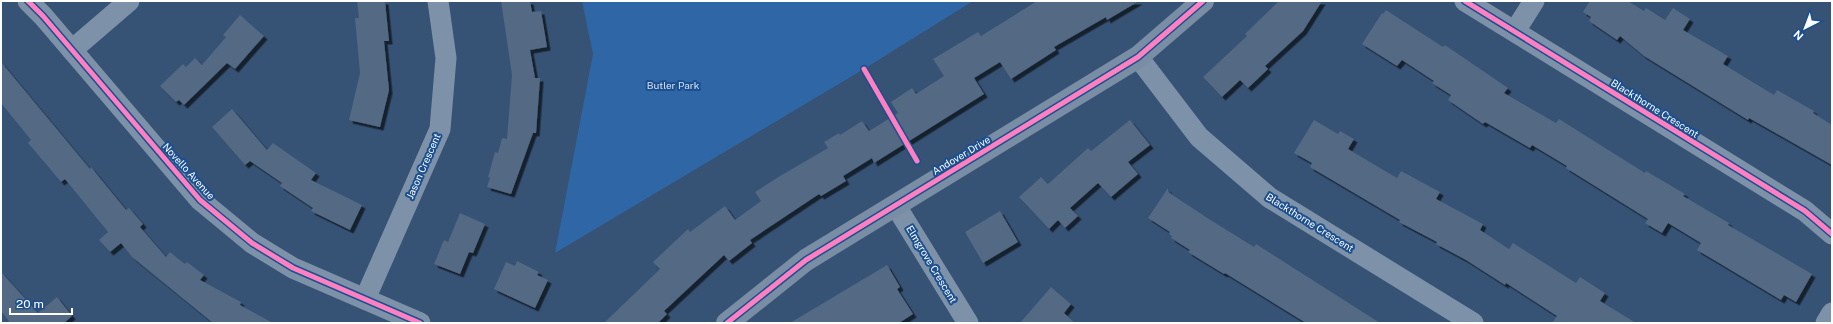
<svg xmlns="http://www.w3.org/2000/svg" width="1833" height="324" viewBox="0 0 1833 324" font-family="'Public Sans',sans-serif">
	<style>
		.green { fill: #2f66a5 }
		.building { fill: #526984; filter: url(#shadow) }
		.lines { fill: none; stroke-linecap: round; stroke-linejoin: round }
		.street { stroke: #7d92a8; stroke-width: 21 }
		.secondary { stroke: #798da4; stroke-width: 22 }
		.cycleway-casing { stroke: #1b4f8f; stroke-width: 8 }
		.cycleway { stroke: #ff80c0; stroke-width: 5 }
		.labels { text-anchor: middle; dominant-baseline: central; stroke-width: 4; stroke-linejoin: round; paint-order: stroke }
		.park-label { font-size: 10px; fill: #cfe3fa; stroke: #1b4f8f }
		.street-label { font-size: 10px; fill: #fff; stroke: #1b4f8f }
	</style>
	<defs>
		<filter id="shadow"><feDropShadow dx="3.5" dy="3.5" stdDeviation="0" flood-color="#0009"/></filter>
	</defs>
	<rect width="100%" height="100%" fill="#365274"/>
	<polygon class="green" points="582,1 973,1 864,69 555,253 593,54"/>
	<g class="building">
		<polygon points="357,1 385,1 389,41 384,41 389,90 380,127 349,120 360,73 355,18 359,18"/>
		<polygon points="501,1 530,1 532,12 541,11 547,47 530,50 535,78 540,78 536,133 533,133 511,194 487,187 490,178 488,177 495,152 498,153 502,138 507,139 512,75"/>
		<polygon points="1037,1 1139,1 1107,20 1106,17 1054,47 1056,50 1011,79 1000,62 974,78 984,94 874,163 872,158 843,176 846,181 821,196 819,194 750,240 752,243 729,261 724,255 664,311 667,314 658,323 604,323 660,269 653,262 688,229 690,232 725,206 735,220 761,201 755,192 780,176 828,148 824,142 839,133 840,135 862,121 869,131 898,113 891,102 912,88 916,94 944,76 933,59 978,32 981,36"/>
		<polygon points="1279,1 1322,1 1303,31 1265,66 1268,69 1248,88 1240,80 1222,97 1203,77 1247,36 1245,34"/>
		<polygon points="1590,1 1628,1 1644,11 1646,8 1665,20 1673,8 1690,19 1683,30 1728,56 1723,64 1774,95 1777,90 1814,111 1813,113 1832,125 1832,165 1749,118 1748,120 1644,56 1620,36 1617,40 1589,21 1591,17 1583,12"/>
		<polygon points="1386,10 1443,47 1445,45 1508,88 1504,93 1556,123 1559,119 1645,173 1646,171 1685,194 1683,196 1729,223 1728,225 1812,274 1796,302 1784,295 1781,300 1714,260 1697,250 1701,243 1668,223 1662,233 1645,223 1648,219 1566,168 1567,166 1532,145 1530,148 1485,122 1483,124 1448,100 1451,95 1432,83 1434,81 1402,60 1397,66 1362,44 1382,13 1383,14"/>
		<polygon points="240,15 264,36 235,69 227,63 184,105 179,100 176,102 160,86 183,64 186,67 195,58 202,65 226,37 223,35"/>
		<polygon points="1,62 90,169 91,167 126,210 129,208 143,224 140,227 166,257 170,252 185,264 187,262 204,275 200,280 241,302 240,305 273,323 213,323 132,257 121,243 110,252 99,240 108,232 65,179 61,182 28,143 31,140 1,103"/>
		<polygon points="232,109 267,150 273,143 316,173 311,180 362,205 350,230 311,211 313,208 280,186 282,183 250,161 245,165 212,127"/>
		<polygon points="1130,120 1150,145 1128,162 1138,174 1111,197 1098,183 1070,208 1078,216 1065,228 1058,220 1049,229 1019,197 1041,177 1048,184 1088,148 1091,151"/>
		<polygon points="1314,120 1338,134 1340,131 1354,139 1348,149 1397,178 1401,171 1440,192 1436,199 1483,224 1480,230 1509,249 1513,243 1576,283 1580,277 1605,293 1600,301 1636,323 1552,323 1557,316 1506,283 1505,285 1466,260 1436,244 1437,242 1399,222 1400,220 1310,167 1312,163 1294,153"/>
		<polygon points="1168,188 1168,192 1209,219 1254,247 1256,244 1380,323 1306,323 1225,273 1224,274 1188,252 1190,250 1171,238 1172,236 1169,234 1170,232 1148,218"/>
		<polygon points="1000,211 1018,242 983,263 965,232"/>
		<polygon points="460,213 485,224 473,253 469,252 460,274 434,264 444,240 448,242"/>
		<polygon points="517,261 539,272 537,275 548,280 535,308 494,289 506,262 515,266"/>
		<polygon points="887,265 900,287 897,289 913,314 899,323 790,323"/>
		<polygon points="1,272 38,313 57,297 72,316 64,323 7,323 9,321 1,311"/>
		<polygon points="1051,287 1071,304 1064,313 1075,323 1020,323"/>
	</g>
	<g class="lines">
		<g class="street">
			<polyline points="28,1 43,16 200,200 252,243 293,268 420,323"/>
			<polyline points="1465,1 1805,211 1832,234"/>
			<polyline points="1515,31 1534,1"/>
			<polyline points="72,50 129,1"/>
			<polyline points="1138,57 1199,137 1270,198 1473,323"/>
			<polyline points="896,206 968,323"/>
			<polyline points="365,299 440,129 446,58 438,1"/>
			<polyline points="1826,323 1832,313"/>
		</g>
		<polyline class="secondary" points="727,323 806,260 1138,57 1203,1"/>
		<defs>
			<g id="cycleway">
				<polyline points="28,1 43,16 200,200 252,243 293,268 420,323"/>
				<polyline points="1465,1 1805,211 1832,234"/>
				<polyline points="864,69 917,161"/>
				<polyline points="727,323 806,260 1138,57 1203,1"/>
			</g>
		</defs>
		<use href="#cycleway" class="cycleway-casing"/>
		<use href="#cycleway" class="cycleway"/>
	</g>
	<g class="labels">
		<g class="park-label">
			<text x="673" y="85">Butler Park</text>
		</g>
		<g class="street-label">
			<text transform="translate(1655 108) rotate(32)">Blackthorne Crescent</text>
			<text transform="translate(961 155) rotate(-31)">Andover Drive</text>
			<text transform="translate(423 166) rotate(-66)">Jason Crescent</text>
			<text transform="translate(189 171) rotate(48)">Novello Avenue</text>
			<text transform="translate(1310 222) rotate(32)">Blackthorne Crescent</text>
			<text transform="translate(932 264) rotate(59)">Elmgrove Crescent</text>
		</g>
	</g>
	<rect width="1833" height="324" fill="none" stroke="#ffffff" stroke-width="4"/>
	<g transform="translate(1805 28) rotate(222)" stroke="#1b4f8f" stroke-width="3" paint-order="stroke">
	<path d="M0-3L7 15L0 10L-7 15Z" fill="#ffffff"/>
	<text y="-6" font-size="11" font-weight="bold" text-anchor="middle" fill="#ffffff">N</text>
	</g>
	<path d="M10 308v6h62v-6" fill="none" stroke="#ffffff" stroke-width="2"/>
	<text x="16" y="308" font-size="12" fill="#ffffff" stroke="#1b4f8f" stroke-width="3" paint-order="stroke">20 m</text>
</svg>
